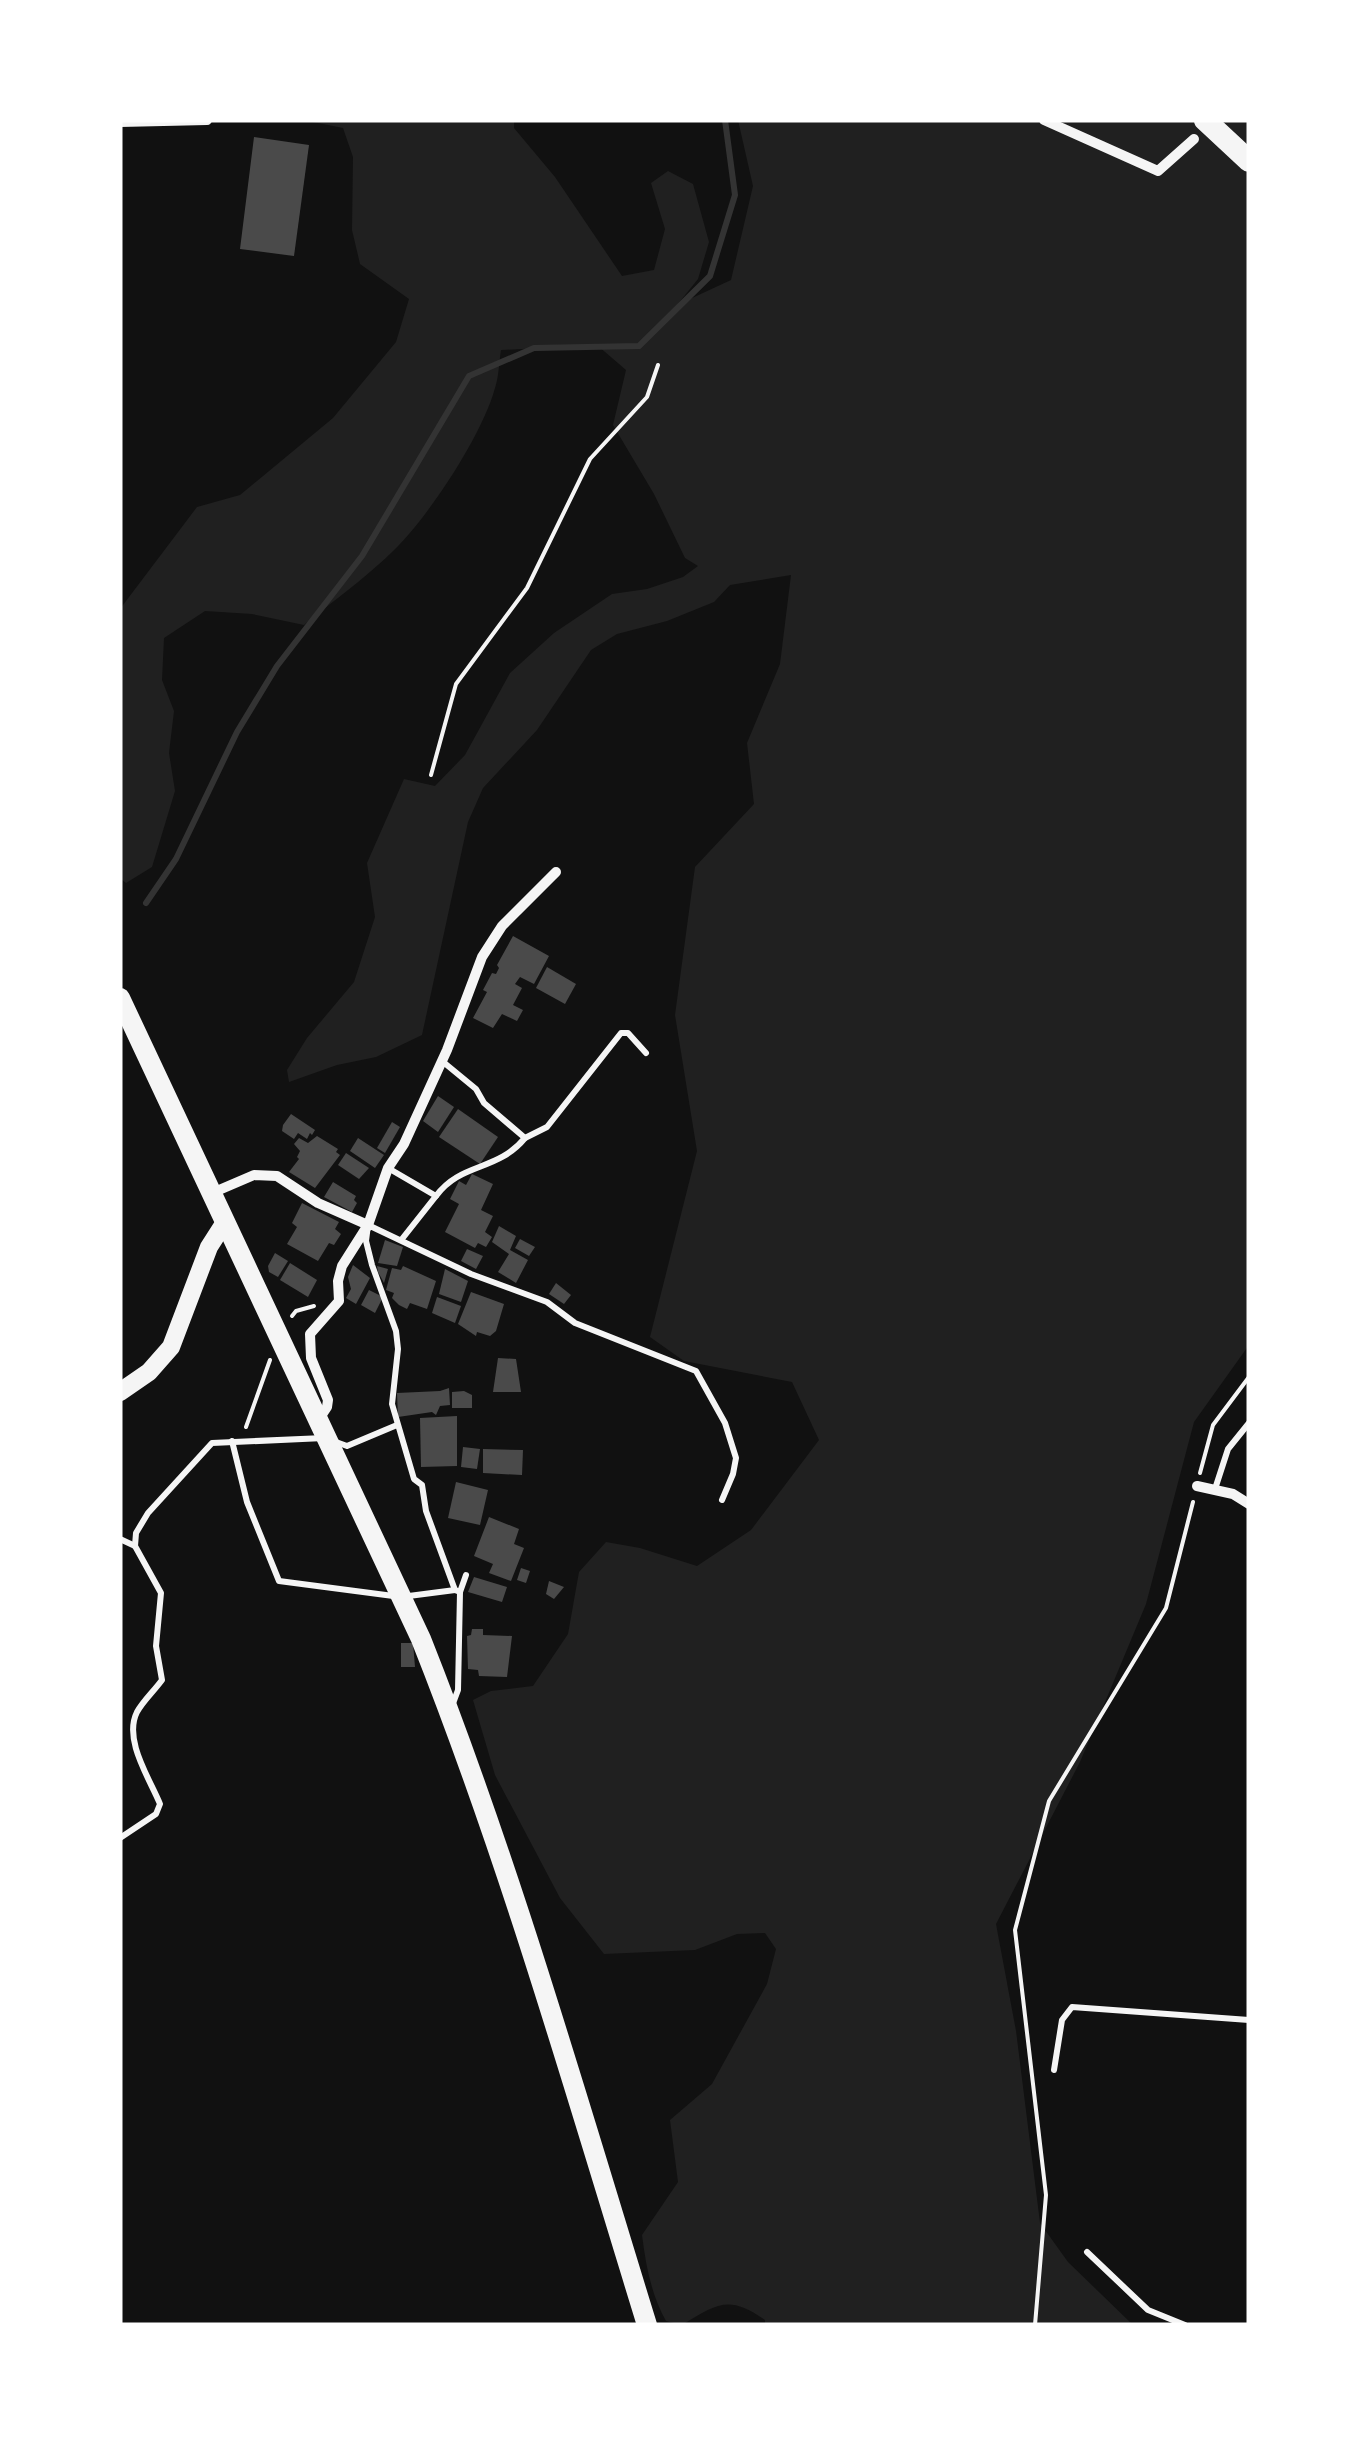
<svg xmlns="http://www.w3.org/2000/svg" width="1369" height="2445" viewBox="0 0 1369 2445" font-family="Lato,sans-serif">
	<style>
		.green { fill: #202020 }
		.lines { fill: none; stroke-linecap: round; stroke-linejoin: round }
		.stream { stroke: #333; stroke-width: 6 }
		.building { fill: #4a4a4a }
		.path { stroke: #f5f5f5; stroke-width: 4 }
		.service { stroke: #f5f5f5; stroke-width: 6 }
		.minor { stroke: #f5f5f5; stroke-width: 10 }
		.secondary { stroke: #f5f5f5; stroke-width: 18 }
		.trunk { stroke: #f5f5f5; stroke-width: 20 }
		.motorway { stroke: #f5f5f5; stroke-width: 22 }
	</style>
	<rect width="100%" height="100%" fill="#111"/>
	<path class="green" d="M303 120H514V128L555 177 622 276 654 270 665 229 651 183 668 171 693 184 709 242 698 279 677 305 731 280 753 186 738 120H1249V1345L1194 1422 1146 1604 1080 1762 996 1924 1016 2031 1040 2223 1068 2262 1133 2325H765V2320C729 2295 718 2303 682 2325L666 2321C651 2294 646 2266 642 2235L678 2182 670 2120 712 2084 767 1984 776 1949 765 1933 737 1934 695 1950 604 1954 560 1898 495 1775 473 1700 491 1691 533 1686 568 1634 579 1572 606 1542 640 1548 697 1566 751 1530 819 1440 792 1382 684 1361 650 1337 697 1151 675 1015 695 867 754 804 747 743 780 664 791 575 730 585 714 602 667 621 617 634 591 650 537 730 483 788 468 822 422 1035 376 1057 337 1065 289 1082 287 1070 307 1038 354 982 375 917 367 863 404 779 435 786 465 755 510 673 554 633 612 594 647 589 683 577 698 566 685 558 654 494 613 425 626 370 597 345 501 350C499 362 499 376 495 388 483 432 439 499 409 534 380 568 339 596 304 625L252 614 205 611 164 638 162 680 174 711 169 753 175 791 152 867 126 883 120 878V609L197 507 240 495 333 418 396 342 409 299 360 264 352 230 353 157 343 128Z"/>
	<g class="lines">
		<polyline class="stream" points="146,903 176,859 237,732 277,666 362,556 469,376 534,348 639,346 710,276 735,195 725,120"/>
	</g>
	<g class="building">
		<polygon points="254,137 309,145 294,256 240,249"/>
		<polygon points="513,936 549,956 534,984 520,977 515,984 522,988 513,1005 523,1010 517,1021 502,1014 493,1028 473,1018 487,992 483,990 492,973 496,974 499,968 497,965"/>
		<polygon points="547,967 576,984 565,1004 536,988"/>
		<polygon points="438,1096 454,1107 438,1132 423,1121"/>
		<polygon points="458,1109 498,1137 480,1164 439,1137"/>
		<polygon points="291,1114 315,1130 312,1135 310,1133 307,1139 298,1133 294,1139 282,1131 283,1125"/>
		<polygon points="392,1122 400,1127 385,1153 377,1148"/>
		<polygon points="317,1136 338,1149 336,1152 340,1155 315,1188 289,1172 299,1159 297,1157 300,1151 294,1144 299,1138 308,1143"/>
		<polygon points="358,1138 384,1155 375,1168 350,1151"/>
		<polygon points="346,1153 369,1168 359,1179 338,1165"/>
		<polygon points="472,1174 493,1184 481,1210 493,1216 485,1232 492,1237 486,1247 478,1243 475,1248 445,1232 459,1204 450,1199 459,1181 466,1185"/>
		<polygon points="333,1182 356,1196 354,1200 357,1203 352,1212 324,1197"/>
		<polygon points="302,1203 339,1222 335,1229 341,1234 334,1245 329,1243 318,1261 287,1244 297,1227 292,1223"/>
		<polygon points="499,1226 516,1236 510,1250 528,1260 516,1283 498,1272 509,1254 492,1242"/>
		<polygon points="520,1239 535,1247 529,1256 515,1248"/>
		<polygon points="385,1240 403,1247 397,1266 378,1263"/>
		<polygon points="467,1249 483,1256 476,1269 461,1261"/>
		<polygon points="275,1253 288,1261 278,1277 269,1272 268,1266"/>
		<polygon points="290,1263 317,1280 308,1297 280,1280"/>
		<polygon points="353,1265 370,1278 356,1304 346,1298 351,1289 348,1277"/>
		<polygon points="377,1266 388,1269 384,1283 378,1272"/>
		<polygon points="403,1266 436,1281 427,1309 410,1303 407,1309 399,1305 392,1298 394,1293 386,1290 392,1268 401,1270"/>
		<polygon points="445,1269 468,1281 461,1302 439,1294"/>
		<polygon points="556,1283 571,1295 564,1304 549,1294"/>
		<polygon points="369,1290 383,1297 375,1313 361,1305"/>
		<polygon points="471,1292 504,1304 496,1331 490,1336 477,1332 476,1336 458,1324"/>
		<polygon points="437,1297 461,1306 455,1323 432,1313"/>
		<polygon points="498,1358 516,1359 521,1392 493,1392"/>
		<polygon points="449,1388 450,1405 440,1406 436,1415 432,1412 398,1417 397,1393 440,1391"/>
		<polygon points="464,1391 472,1395 472,1408 452,1408 452,1392"/>
		<polygon points="457,1416 457,1466 421,1467 420,1418"/>
		<polygon points="463,1447 480,1449 477,1469 461,1467"/>
		<polygon points="483,1449 523,1450 522,1475 483,1473"/>
		<polygon points="456,1482 488,1490 480,1525 448,1518"/>
		<polygon points="489,1517 519,1529 514,1544 524,1548 511,1581 489,1573 493,1564 474,1556"/>
		<polygon points="521,1568 530,1571 526,1583 517,1580"/>
		<polygon points="474,1577 507,1587 502,1602 468,1592"/>
		<polygon points="549,1581 564,1587 554,1599 546,1594"/>
		<polygon points="472,1629 483,1629 483,1635 512,1636 507,1677 479,1676 478,1670 468,1669 467,1636 471,1635"/>
		<polygon points="401,1643 413,1643 415,1667 401,1667"/>
	</g>
	<g class="lines">
		<g class="path">
			<polyline points="431,775 456,684 527,588 590,459 647,397 658,365"/>
			<polyline points="292,1316 296,1311 314,1306"/>
			<polyline points="246,1427 270,1360"/>
			<polyline points="1200,1473 1213,1425 1249,1377"/>
			<polyline points="1035,2325 1046,2195 1015,1930 1049,1801 1166,1608 1193,1502"/>
		</g>
		<g class="service">
			<polyline points="525,1138 547,1127 621,1033 628,1033 646,1053"/>
			<polyline points="388,1168 436,1196 402,1239"/>
			<path d="M436 1196C461 1162 497 1172 525 1138L484 1103 476 1089 442 1061"/>
			<polyline points="232,1441 247,1502 279,1581 401,1597 455,1590"/>
			<polyline points="336,1442 347,1446 397,1425"/>
			<polyline points="1215,1489 1228,1449 1249,1423"/>
			<polyline points="120,1539 135,1546"/>
			<polyline points="460,1592 466,1575"/>
			<polyline points="452,1706 458,1690 460,1592 455,1590 426,1511 422,1485 414,1479 392,1404 398,1349 396,1331 372,1265 366,1241 368,1225 471,1274 547,1302 575,1323 696,1371 725,1423 736,1458 733,1474 722,1500"/>
			<path d="M120 1838 156 1814 160 1804C150 1779 123 1740 137 1712 143 1701 154 1691 162 1680L156 1646 161 1593 135 1546 136 1533 148 1513 212 1443 324 1438"/>
			<polyline points="1054,2070 1062,2020 1072,2007 1249,2020"/>
			<polyline points="1087,2252 1148,2310 1185,2325"/>
		</g>
		<g class="minor">
			<polyline points="1044,120 1158,171 1194,139"/>
			<polyline points="120,122 207,120"/>
			<polyline points="212,1193 254,1175 277,1176 318,1203 368,1225"/>
			<polyline points="319,1419 327,1407 328,1400 311,1358 310,1334 339,1301 338,1281 342,1266 368,1225 388,1168 404,1144 447,1050 482,957 502,926 556,872"/>
			<polyline points="1197,1486 1233,1494 1249,1504"/>
		</g>
		<polyline class="secondary" points="120,1392 149,1372 171,1347 209,1247 225,1222"/>
		<path class="trunk" d="M120 998 421 1639C510 1863 576 2095 647 2325"/>
		<polyline class="motorway" points="1205,120 1249,161"/>
	</g>
	<rect width="1369" height="2445" fill="none" stroke="#ffffff" stroke-width="245"/>
</svg>
